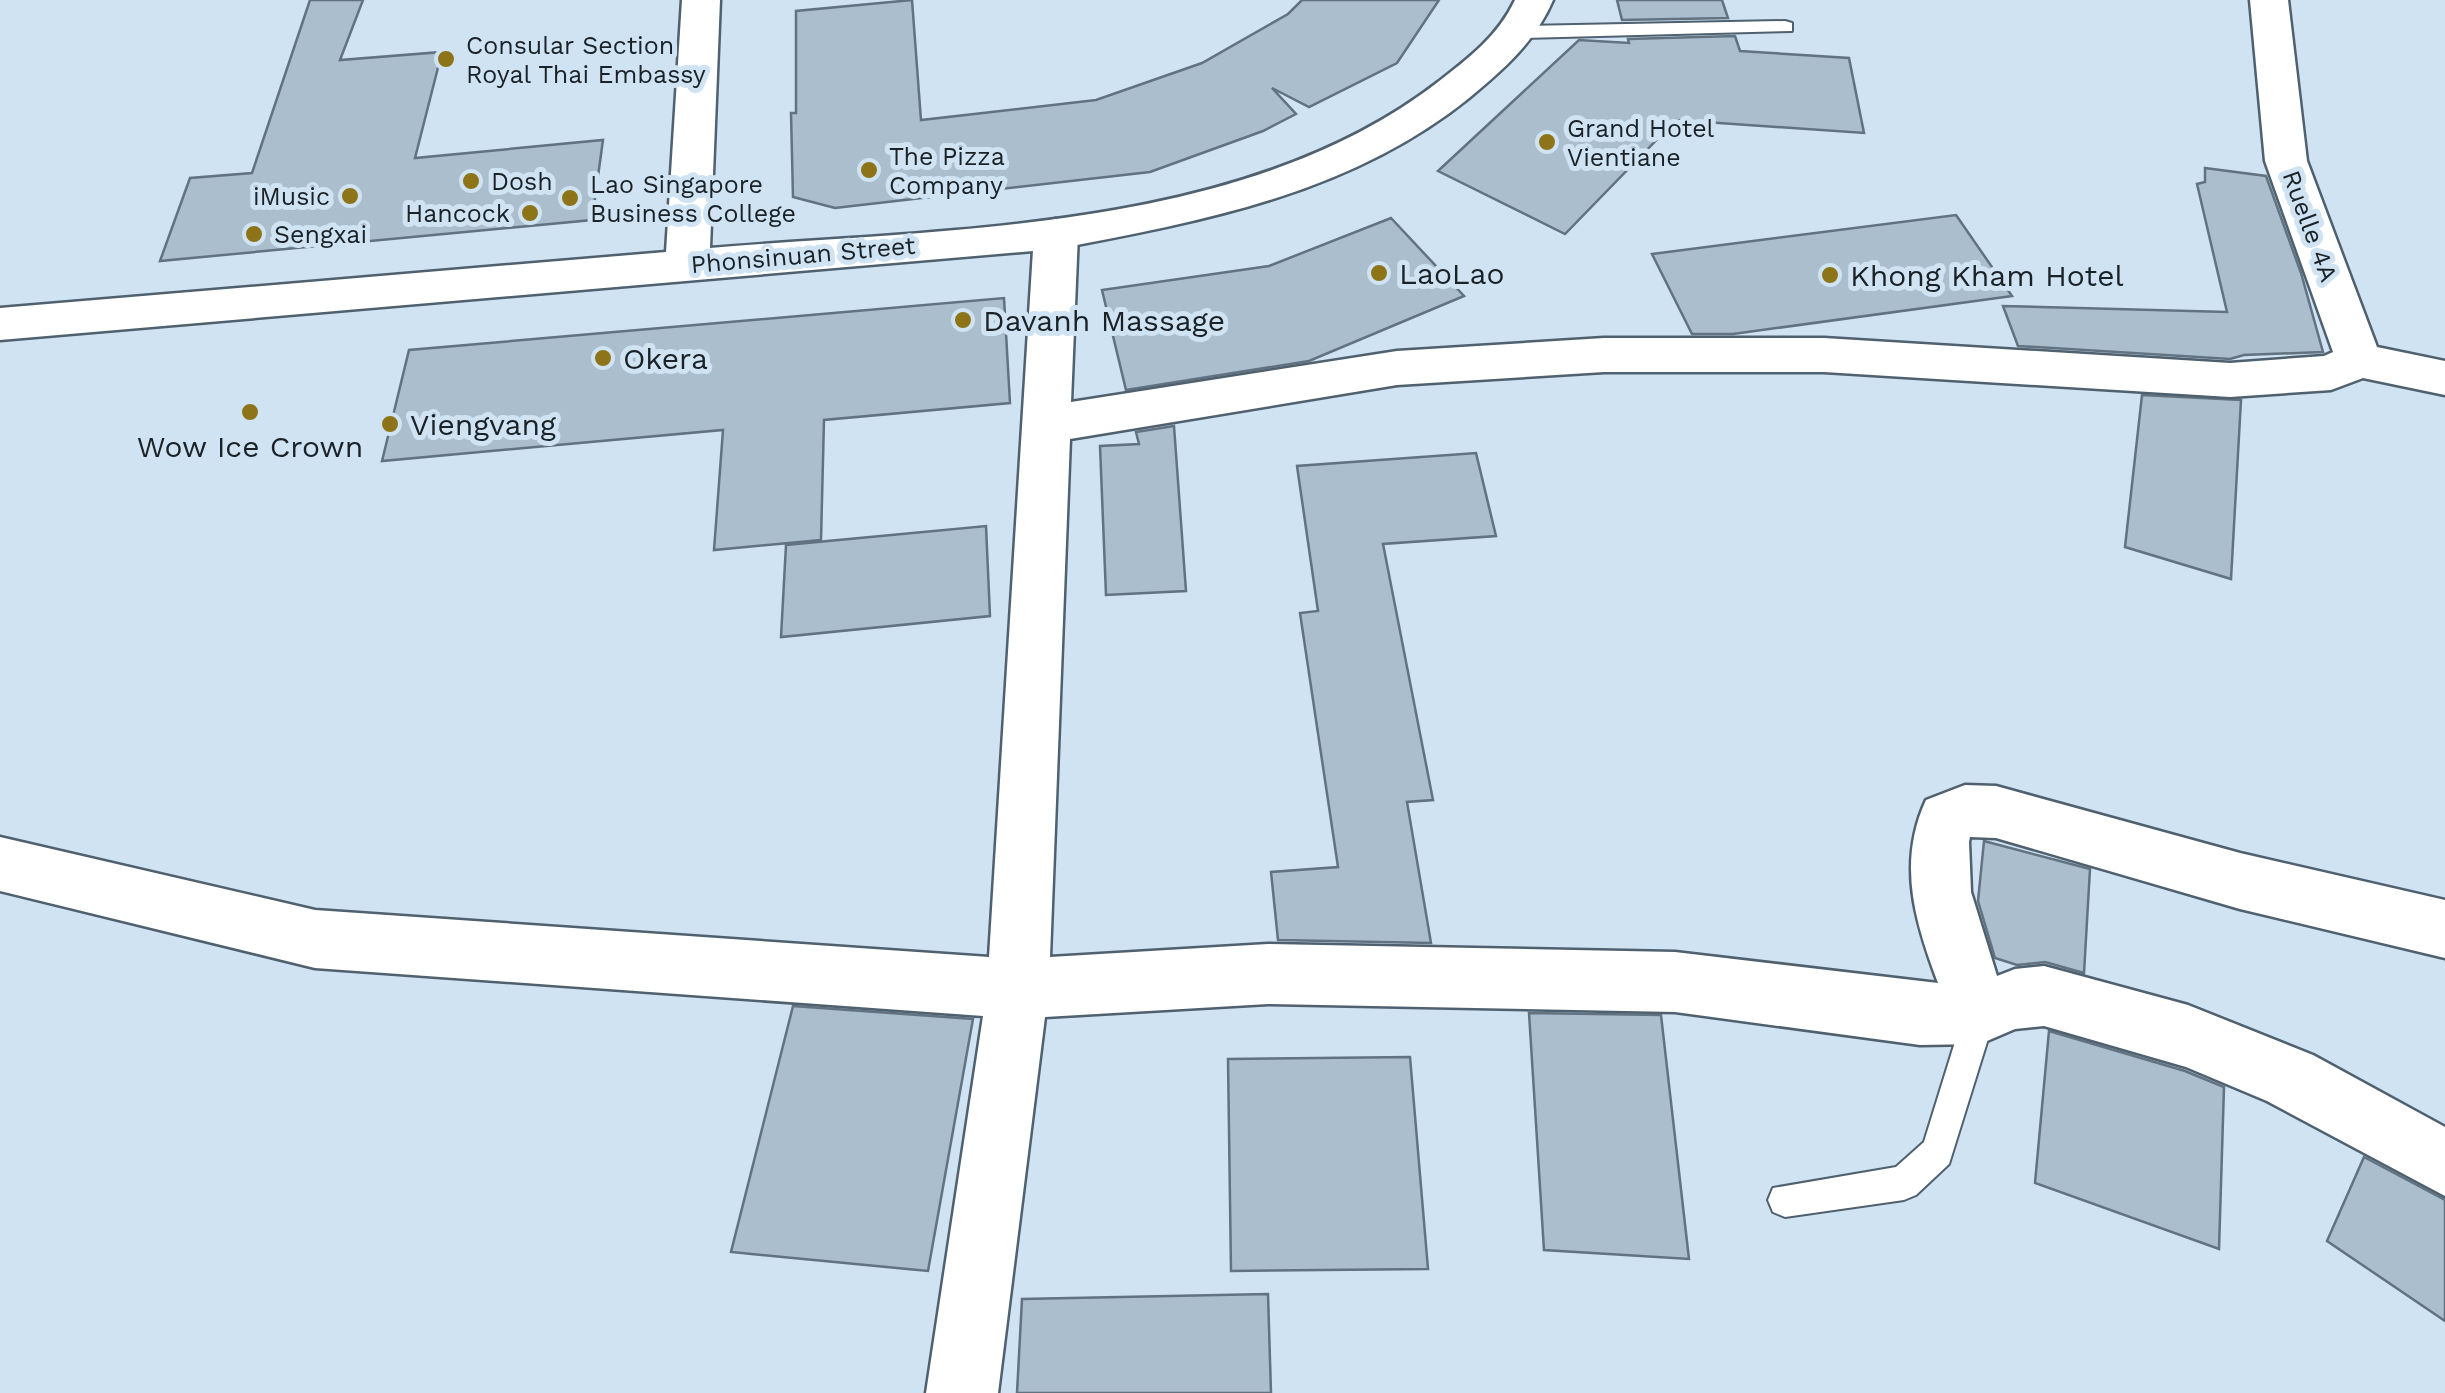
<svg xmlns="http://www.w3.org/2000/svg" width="2445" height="1393" viewBox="0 0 2445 1393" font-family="'Work Sans',sans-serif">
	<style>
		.building { fill: #abbece; stroke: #617280; stroke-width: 2.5 }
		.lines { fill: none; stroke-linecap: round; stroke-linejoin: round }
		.service-casing { stroke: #4f606e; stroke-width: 4 }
		.minor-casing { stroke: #4f606e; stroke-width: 5 }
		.tertiary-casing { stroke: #4f606e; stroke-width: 5 }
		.service { fill: #fff; fill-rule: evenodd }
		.minor { fill: #fff; fill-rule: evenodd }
		.tertiary { fill: #fff; fill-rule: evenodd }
		.poi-dot { fill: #8d7419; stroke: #cfe3f3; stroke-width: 4 }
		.labels { text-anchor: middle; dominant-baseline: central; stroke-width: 10; stroke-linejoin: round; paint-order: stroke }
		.far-poi-label { font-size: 25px; fill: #1a2227; stroke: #cfe3f3; text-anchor: start }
		.far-street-label { font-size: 25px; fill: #1a2227; stroke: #cfe3f3 }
		.poi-label { font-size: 30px; fill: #1a2227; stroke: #cfe3f3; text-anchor: start }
	</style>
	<rect width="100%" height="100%" fill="#cfe3f3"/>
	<g class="building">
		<polygon points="310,0 363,0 340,60 442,52 415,158 603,140 592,220 160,261 190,178 252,173"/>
		<polygon points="912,0 921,120 1096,100 1202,63 1288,14 1302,0 1439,0 1397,63 1309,107 1272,88 1296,114 1263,131 1150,172 835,208 793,197 791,113 796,113 796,11"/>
		<polygon points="1617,0 1722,0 1728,18 1622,20"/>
		<polygon points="1735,36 1740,51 1849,58 1864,133 1676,120 1565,234 1438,171 1579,40 1629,43 1628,39"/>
		<polygon points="2205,168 2266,176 2301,273 2323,352 2244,355 2230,359 2018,346 2003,306 2227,312 2197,184 2205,182"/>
		<polygon points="1956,215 2012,296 1733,334 1692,334 1652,254"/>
		<polygon points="1391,218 1464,296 1309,361 1126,390 1102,290 1269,266"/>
		<polygon points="1004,298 1010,403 824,420 821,540 714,550 723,430 382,461 409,350"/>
		<polygon points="2142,395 2241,400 2231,579 2125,547"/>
		<polygon points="1174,426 1186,591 1106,595 1100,446 1139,444 1136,432"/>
		<polygon points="1476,453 1496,536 1383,544 1433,800 1407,802 1431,943 1278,940 1271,872 1338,867 1300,613 1318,611 1297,466"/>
		<polygon points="986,526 990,616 781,637 786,545"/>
		<polygon points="1984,841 2090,869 2084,973 2045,962 2017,965 1995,958 1978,901"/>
		<polygon points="793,1006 973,1019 928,1271 731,1252"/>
		<polygon points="1529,1013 1661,1015 1689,1259 1544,1250"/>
		<polygon points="2049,1031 2185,1071 2224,1087 2219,1249 2035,1183"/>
		<polygon points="1410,1057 1428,1269 1231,1271 1228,1059"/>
		<polygon points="2364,1157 2445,1200 2445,1321 2327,1241"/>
		<polygon points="1268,1294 1271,1393 1017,1393 1022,1299"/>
	</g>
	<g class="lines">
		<defs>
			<g id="service">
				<polygon points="1785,21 1792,23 1792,31 1521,38 1511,32 1521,26"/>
				<polygon points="1980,998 1991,1002 1996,1013 1949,1164 1916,1195 1904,1200 1785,1217 1773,1212 1768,1200 1773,1188 1896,1167 1924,1142 1964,1013 1969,1002"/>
			</g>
			<path id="minor" d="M2250 0H2288L2307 161 2377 347 2445 361V395L2363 378 2331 390 2230 397 1824 372H1604L1397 385 1070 439 1050 957 1268 944 1675 952 1938 983C1915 922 1897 863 1926 800L1965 785 1996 786 2240 853 2445 900V958L2240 909 1996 838 1970 837 1969 842 1971 892 1997 976 2015 969 2044 966 2188 1005 2313 1055 2445 1127V1196L2267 1101 2186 1067 2044 1026 2015 1029 1980 1044 1920 1045 1675 1012 1268 1004 1045 1017 998 1393H926L983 1016 315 968 0 891V837L315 910 989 957 1034 234 1041 223 1056 219 1071 223 1078 234 1071 402 1397 351 1604 338H1824L2230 363 2324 356 2333 352 2265 161Z"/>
			<path id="tertiary" d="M682 0H720L710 248C946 228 1243 233 1438 82 1469 58 1498 36 1515 0H1553C1535 42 1504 69 1469 98 1350 194 1203 221 1056 249L0 340V308L666 252Z"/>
		</defs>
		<use href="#service" class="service-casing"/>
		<use href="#minor" class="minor-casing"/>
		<use href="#tertiary" class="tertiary-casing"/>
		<use href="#service" class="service"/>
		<use href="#minor" class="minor"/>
		<use href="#tertiary" class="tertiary"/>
	</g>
	<g class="poi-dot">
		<circle cx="446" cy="59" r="10"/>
		<circle cx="1547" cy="142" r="10"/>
		<circle cx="869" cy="170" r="10"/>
		<circle cx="471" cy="181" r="10"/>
		<circle cx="350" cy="196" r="10"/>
		<circle cx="570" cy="198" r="10"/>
		<circle cx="530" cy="213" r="10"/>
		<circle cx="254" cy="234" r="10"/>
		<circle cx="1379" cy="273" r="10"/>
		<circle cx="1830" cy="275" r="10"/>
		<circle cx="963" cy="320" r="10"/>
		<circle cx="603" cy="358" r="10"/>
		<circle cx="250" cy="412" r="10"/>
		<circle cx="390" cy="424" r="10"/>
	</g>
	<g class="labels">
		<g class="far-poi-label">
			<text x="466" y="45">Consular Section<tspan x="466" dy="29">Royal Thai Embassy</tspan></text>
			<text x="1567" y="128">Grand Hotel<tspan x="1567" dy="29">Vientiane</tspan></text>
			<text x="889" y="156">The Pizza<tspan x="889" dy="29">Company</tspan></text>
			<text x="491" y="181">Dosh</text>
			<text x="590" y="184">Lao Singapore<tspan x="590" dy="29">Business College</tspan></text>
			<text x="330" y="196" text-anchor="end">iMusic</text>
			<text x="510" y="213" text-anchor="end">Hancock</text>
			<text x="274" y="234">Sengxai</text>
		</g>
		<g class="far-street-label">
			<text transform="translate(2310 226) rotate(70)">Ruelle 4A</text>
			<text transform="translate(803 255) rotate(-5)">Phonsinuan Street</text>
		</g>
		<g class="poi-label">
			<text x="1399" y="273">LaoLao</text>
			<text x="1850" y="275">Khong Kham Hotel</text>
			<text x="983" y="320">Davanh Massage</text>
			<text x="623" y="358">Okera</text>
			<text x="410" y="424">Viengvang</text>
			<text x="250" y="446" text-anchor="middle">Wow Ice Crown</text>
		</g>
	</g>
</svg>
